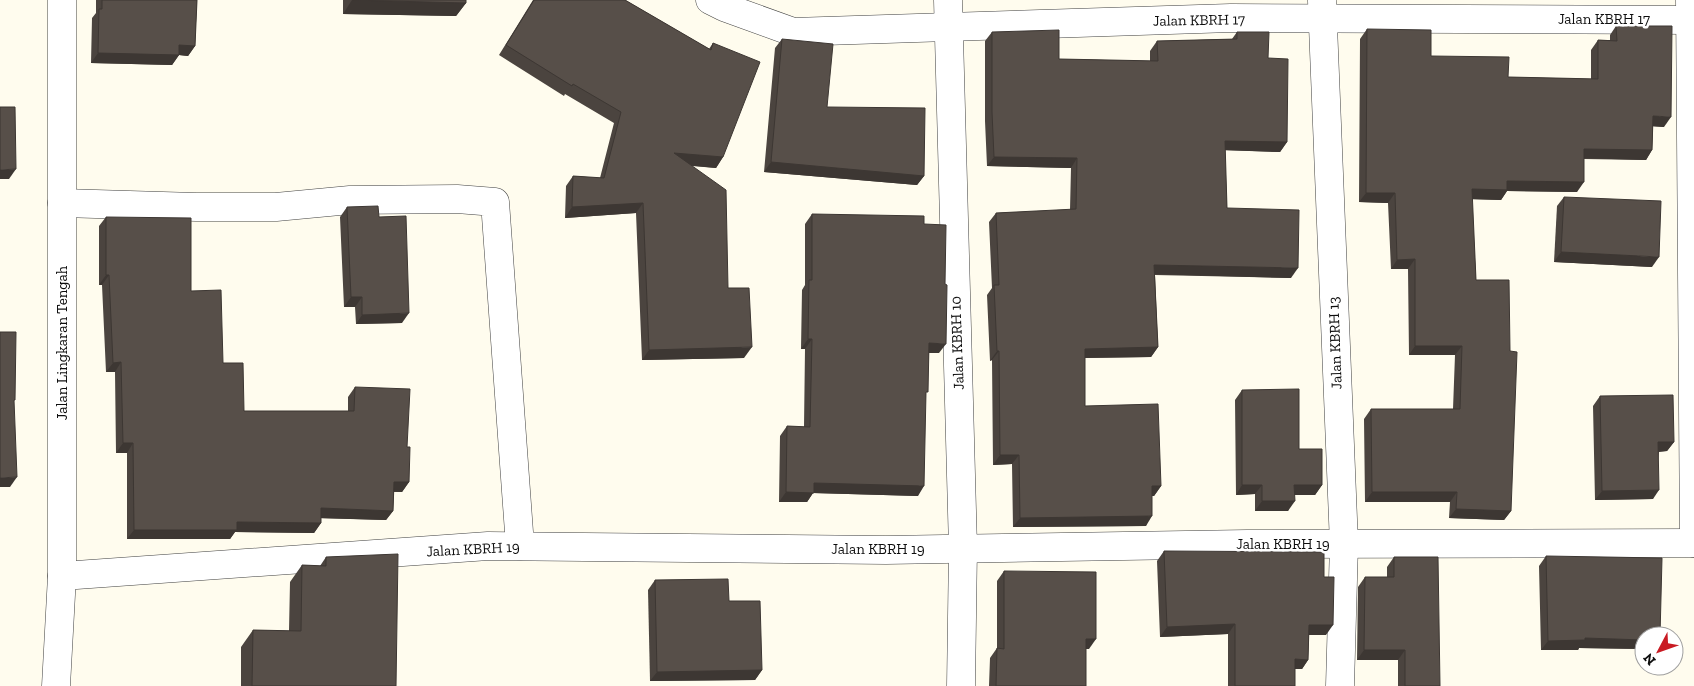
<svg xmlns="http://www.w3.org/2000/svg" width="1694" height="686" viewBox="0 0 1694 686" font-family="'Zilla Slab',serif">
	<style>
		.lines { fill: none; stroke-linecap: round; stroke-linejoin: round }
		.minor-casing { stroke: #414141; stroke-width: 29 }
		.minor { stroke: #fff; stroke-width: 28 }
		.wall { fill: #4b443f }
		.shaded-wall { fill: #3d3733 }
		.building { fill: #574f49; stroke: #3d3733 }
		.labels { text-anchor: middle; dominant-baseline: central; stroke-width: 5; stroke-linejoin: round; paint-order: stroke }
		.street-label { font-size: 15px; fill: #0e0e0e; stroke: #fff }
	</style>
	<rect width="100%" height="100%" fill="#fffcee"/>
	<g class="lines">
		<defs>
			<g id="minor">
				<polyline points="710,0 724,7 793,32 1231,18 1694,20"/>
				<polyline points="948,0 963,548 961,686"/>
				<polyline points="1690,0 1694,543"/>
				<polyline points="1322,1 1344,544 1340,686"/>
				<polyline points="62,203 196,207 276,207 350,200 457,199 495,202 520,546"/>
				<polyline points="62,576 488,546 886,550 1247,544 1694,543"/>
				<polyline points="56,686 62,576 62,0"/>
			</g>
		</defs>
		<use href="#minor" class="minor-casing"/>
		<use href="#minor" class="minor"/>
	</g>
	<g class="wall">
		<polygon points="96,0 197,0 195,46 188,56 179,55 172,65 91,63 92,18 96,13"/>
		<polygon points="343,0 466,0 466,3 456,16 343,14"/>
		<polygon points="533,0 625,0 709,49 713,43 723,157 716,168 692,166 728,288 744,358 642,360 636,213 565,218 566,186 573,176 600,178 614,123 565,94 564,96 499,55"/>
		<polygon points="1616,26 1664,127 1653,126 1652,150 1646,160 1584,159 1577,192 1507,191 1501,200 1472,199 1476,280 1511,511 1504,520 1449,518 1450,502 1365,502 1364,419 1371,409 1453,409 1455,355 1409,355 1408,269 1391,269 1388,203 1359,202 1360,39 1367,29 1431,56 1508,77 1591,79 1591,50 1598,40 1610,40 1610,35"/>
		<polygon points="992,32 1059,59 1150,61 1150,51 1157,41 1232,39 1237,32 1268,58 1287,142 1280,152 1225,150 1227,208 1291,278 1155,275 1158,347 1151,357 1085,358 1085,406 1161,486 1154,496 1152,496 1146,526 1013,527 1012,464 993,465 992,360 990,361 987,295 992,288 989,222 996,213 1070,210 1071,168 987,166 985,121 985,41"/>
		<polygon points="782,39 827,107 924,176 917,185 764,172 775,48"/>
		<polygon points="1564,197 1652,267 1554,262 1557,206"/>
		<polygon points="347,207 379,217 402,323 356,324 355,307 344,307 340,217"/>
		<polygon points="812,214 924,224 939,353 929,353 918,496 813,493 807,502 779,502 780,436 787,426 804,427 805,349 801,349 802,290 805,285 805,224"/>
		<polygon points="106,217 191,291 244,411 348,411 348,397 355,387 407,447 409,482 402,492 394,492 393,511 386,520 321,518 321,523 314,533 235,532 230,539 127,539 127,453 116,453 115,372 106,372 102,285 99,285 99,226"/>
		<polygon points="1242,390 1299,449 1322,485 1315,495 1294,495 1288,511 1255,511 1255,494 1236,495 1235,400"/>
		<polygon points="1600,396 1674,442 1667,451 1659,452 1653,499 1595,500 1593,406"/>
		<polygon points="1164,551 1324,577 1326,635 1309,635 1308,660 1302,669 1295,669 1295,686 1228,686 1228,634 1160,637 1157,561"/>
		<polygon points="1546,556 1644,636 1644,649 1579,648 1578,650 1541,650 1539,566"/>
		<polygon points="326,557 396,686 241,686 241,647 253,630 289,631 290,582 302,565 320,566"/>
		<polygon points="1394,557 1440,686 1398,686 1398,660 1357,660 1358,587 1365,577 1387,577 1387,567"/>
		<polygon points="1004,571 1089,649 1086,649 1086,686 989,686 990,658 997,648 997,581"/>
		<polygon points="655,580 729,601 762,670 755,680 650,681 648,590"/>
	</g>
	<g class="shaded-wall">
		<polygon points="352,0 466,3 456,16 343,14"/>
		<polygon points="179,45 195,46 188,56 179,55 172,65 91,63 98,53"/>
		<polygon points="1653,116 1671,117 1664,127 1646,126"/>
		<polygon points="1225,141 1287,142 1280,152 1218,150"/>
		<polygon points="1584,149 1652,150 1646,160 1577,158"/>
		<polygon points="674,153 723,157 716,168 666,163"/>
		<polygon points="994,157 1077,158 1071,168 987,166"/>
		<polygon points="771,162 924,176 917,185 764,172"/>
		<polygon points="16,169 9,179 0,179 0,170"/>
		<polygon points="1507,181 1584,182 1577,192 1507,191 1501,200 1465,199 1472,189"/>
		<polygon points="1366,193 1395,193 1388,203 1359,202"/>
		<polygon points="643,203 636,213 565,218 572,207"/>
		<polygon points="1561,252 1659,257 1652,267 1554,262"/>
		<polygon points="1415,259 1408,269 1391,269 1397,260"/>
		<polygon points="1154,265 1298,268 1291,278 1148,274"/>
		<polygon points="106,275 109,275 102,285 99,285"/>
		<polygon points="351,297 362,297 355,307 344,307"/>
		<polygon points="409,313 402,323 356,324 362,315"/>
		<polygon points="808,339 812,339 805,349 801,349"/>
		<polygon points="929,343 946,344 939,353 922,353"/>
		<polygon points="1415,346 1462,346 1455,355 1409,355"/>
		<polygon points="752,347 744,358 642,360 649,350"/>
		<polygon points="1158,347 1151,357 1078,358 1085,349"/>
		<polygon points="997,351 999,351 992,360 990,361"/>
		<polygon points="121,362 115,372 106,372 113,363"/>
		<polygon points="1658,442 1674,442 1667,451 1652,452"/>
		<polygon points="123,443 133,443 127,453 116,453"/>
		<polygon points="1000,455 1019,455 1012,464 993,465"/>
		<polygon points="17,477 10,487 0,487 0,478"/>
		<polygon points="394,482 409,482 402,492 388,491"/>
		<polygon points="814,483 924,486 918,496 813,493 807,502 779,502 786,492"/>
		<polygon points="1242,485 1262,485 1255,494 1236,495"/>
		<polygon points="1294,485 1322,485 1315,495 1287,495"/>
		<polygon points="1152,486 1161,486 1154,496 1145,496"/>
		<polygon points="1659,490 1653,499 1595,500 1602,491"/>
		<polygon points="1372,492 1457,492 1450,502 1365,502"/>
		<polygon points="1262,501 1295,501 1288,511 1255,511"/>
		<polygon points="321,508 393,511 386,520 314,518"/>
		<polygon points="1456,509 1511,511 1504,520 1449,518"/>
		<polygon points="1152,516 1146,526 1013,527 1020,518"/>
		<polygon points="237,522 321,523 314,533 235,532 230,539 127,539 134,530"/>
		<polygon points="1235,624 1228,634 1160,637 1167,627"/>
		<polygon points="1309,625 1333,625 1326,635 1302,635"/>
		<polygon points="1585,638 1644,640 1644,649 1579,648 1578,650 1541,650 1548,641"/>
		<polygon points="1086,639 1096,639 1089,649 1079,649"/>
		<polygon points="1364,650 1405,650 1398,660 1357,660"/>
		<polygon points="1295,659 1308,660 1302,669 1288,669"/>
		<polygon points="762,670 755,680 650,681 657,672"/>
	</g>
	<g class="building">
		<polygon points="102,0 197,0 195,46 179,45 179,55 98,53 99,9 102,9"/>
		<polygon points="352,0 466,0 466,3"/>
		<polygon points="534,0 625,0 711,50 713,43 760,62 723,157 674,153 726,190 728,288 749,288 752,347 649,350 643,203 572,207 573,176 604,178 621,112 573,84 572,86 506,45"/>
		<polygon points="1616,26 1672,26 1671,117 1653,116 1652,150 1584,149 1584,182 1507,181 1507,190 1472,189 1476,280 1509,280 1510,351 1517,352 1511,511 1456,509 1457,492 1372,492 1371,409 1460,409 1462,346 1415,346 1415,259 1397,260 1395,193 1366,193 1367,29 1431,30 1431,56 1509,57 1508,77 1598,79 1598,40 1617,41"/>
		<polygon points="1059,30 1059,59 1158,61 1157,41 1237,39 1237,32 1269,32 1268,58 1288,59 1287,142 1225,141 1227,208 1299,210 1298,268 1154,265 1158,347 1085,349 1085,406 1158,404 1161,486 1152,486 1152,516 1020,518 1019,455 1000,455 999,351 997,351 994,285 999,285 996,213 1076,209 1077,158 994,157 992,112 992,32"/>
		<polygon points="782,39 833,44 827,107 925,108 924,176 771,162"/>
		<polygon points="0,107 15,107 16,169 0,170"/>
		<polygon points="1564,197 1661,201 1659,257 1561,252"/>
		<polygon points="378,206 379,217 406,216 409,313 362,315 362,297 351,297 347,207"/>
		<polygon points="812,214 924,216 924,224 946,225 945,284 947,285 946,344 929,343 928,392 926,392 924,486 814,483 814,493 786,492 787,426 810,427 812,339 808,339 809,280 812,280"/>
		<polygon points="106,217 191,218 191,291 221,290 223,363 243,363 244,411 354,411 355,387 410,389 407,447 410,447 409,482 394,482 393,511 321,508 321,523 237,522 237,530 134,530 133,443 123,443 121,362 113,363 109,275 106,275"/>
		<polygon points="0,332 16,332 15,400 14,400 17,477 0,478"/>
		<polygon points="1299,389 1299,449 1322,449 1322,485 1294,485 1295,501 1262,501 1262,485 1242,485 1242,390"/>
		<polygon points="1673,395 1674,442 1658,442 1659,490 1602,491 1600,396"/>
		<polygon points="1164,551 1324,552 1324,577 1334,577 1333,625 1309,625 1308,660 1295,659 1295,686 1235,686 1235,624 1167,627"/>
		<polygon points="398,554 396,686 252,686 253,630 301,631 302,565 326,566 326,557"/>
		<polygon points="1546,556 1662,558 1660,636 1644,636 1644,640 1585,638 1585,640 1548,641"/>
		<polygon points="1394,557 1438,557 1440,686 1405,686 1405,650 1364,650 1365,577 1394,577"/>
		<polygon points="1004,571 1096,572 1096,639 1086,639 1086,686 996,686 997,648 1004,649"/>
		<polygon points="728,579 729,601 760,601 762,670 657,672 655,580"/>
	</g>
	<g class="labels">
		<g class="street-label">
			<text x="1604" y="19">Jalan KBRH 17</text>
			<text transform="translate(1199 20) rotate(-1)">Jalan KBRH 17</text>
			<text transform="translate(62 343) rotate(-90)">Jalan Lingkaran Tengah</text>
			<text transform="translate(957 343) rotate(-92)">Jalan KBRH 10</text>
			<text transform="translate(1335 343) rotate(-92)">Jalan KBRH 13</text>
			<text x="1283" y="544">Jalan KBRH 19</text>
			<text transform="translate(473 549) rotate(-3)">Jalan KBRH 19</text>
			<text x="878" y="549">Jalan KBRH 19</text>
		</g>
	</g>
	<g transform="translate(1659 651) rotate(229)"><circle r="24" fill="#ffffff" stroke="#9f9f9f"/>
	<path d="M0-4L9 19L0 12L-9 19Z" fill="#c91b23"/>
	<text y="-8" font-size="14" font-weight="bold" text-anchor="middle" fill="#0e0e0e">N</text>
	</g>
</svg>
